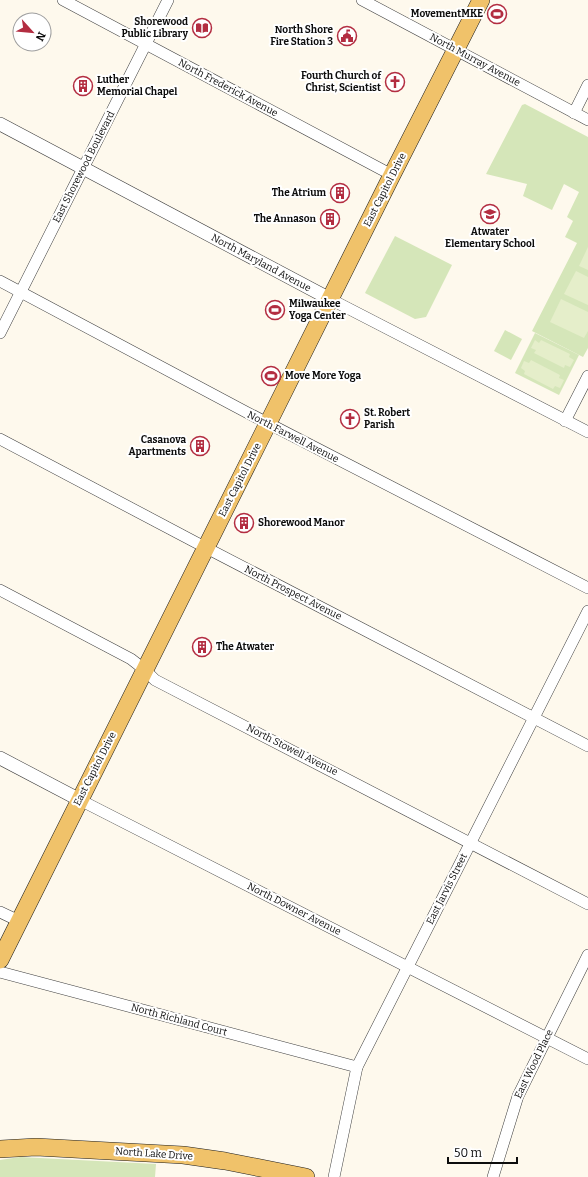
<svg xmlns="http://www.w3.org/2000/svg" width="588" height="1177" viewBox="0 0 588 1177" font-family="Bitter,serif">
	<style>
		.green { fill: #d5e6b9 }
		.pitch { fill: #e5eeca }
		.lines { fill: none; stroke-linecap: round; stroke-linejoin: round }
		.minor-casing { stroke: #3f3f3f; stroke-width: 12 }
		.tertiary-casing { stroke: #3f3f3f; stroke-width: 14 }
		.primary-casing { stroke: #1d1d1d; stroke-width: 18 }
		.minor { stroke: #fff; stroke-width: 11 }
		.tertiary { stroke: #fff; stroke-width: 13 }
		.primary { stroke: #f0c26a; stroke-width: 17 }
		.labels { text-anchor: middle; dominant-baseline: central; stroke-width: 4; stroke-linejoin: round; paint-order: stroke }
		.poi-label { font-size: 10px; font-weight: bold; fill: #0c0c0c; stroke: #fff; text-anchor: end }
		.street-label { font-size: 10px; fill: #0c0c0c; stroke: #fff }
	</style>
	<rect width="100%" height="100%" fill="#fef9ed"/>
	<g class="green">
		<polygon points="525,104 588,137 588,348 583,357 532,331 577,243 565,237 573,221 567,217 579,192 564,184 552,210 523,196 527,184 486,174 522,105"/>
		<polygon points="395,236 452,265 426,317 415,319 365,293"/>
		<polygon points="505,330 522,339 511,360 494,351"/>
		<polygon points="535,333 579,355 559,395 515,373"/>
		<polygon points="20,1157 156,1164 155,1177 0,1177 0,1160"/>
	</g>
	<g class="pitch">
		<polygon points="588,247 588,270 579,266"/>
		<polygon points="576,271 588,277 588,305 564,294"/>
		<polygon points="561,299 588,312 588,331 584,338 550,322"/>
		<polygon points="535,340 539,343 541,340 570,354 569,357 574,360 570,367 565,365 564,368 534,353 536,350 531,348"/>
		<polygon points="531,360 560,375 559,378 564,380 560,388 555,386 553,389 524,374 525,371 521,368 524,361 529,363"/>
	</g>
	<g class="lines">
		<defs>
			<g id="minor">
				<polyline points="63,0 392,175"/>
				<polyline points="362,0 588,120"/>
				<polyline points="574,113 588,85"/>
				<polyline points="0,281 246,412 588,588"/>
				<polyline points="330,299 588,432"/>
				<polyline points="0,333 168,0"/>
				<polyline points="565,421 588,376"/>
				<polyline points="0,439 195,542 588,746"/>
				<polyline points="0,590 131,659 145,670 155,680 588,904"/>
				<polyline points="80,800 588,1059"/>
				<polyline points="0,912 19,921"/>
				<polyline points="0,972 357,1067"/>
				<polyline points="334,1177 357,1067 588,611"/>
				<polyline points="493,1177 518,1096 588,955"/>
			</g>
			<g id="tertiary">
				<polyline points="0,124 330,299"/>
				<polyline points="0,758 80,800"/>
			</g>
			<g id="primary">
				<polyline points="0,960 392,175 481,0"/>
				<polyline points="0,1149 36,1147 183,1155 225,1161 306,1177"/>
			</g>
		</defs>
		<use href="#minor" class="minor-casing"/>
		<use href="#tertiary" class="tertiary-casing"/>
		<use href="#primary" class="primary-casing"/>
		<use href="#minor" class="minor"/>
		<use href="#tertiary" class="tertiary"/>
		<use href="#primary" class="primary"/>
	</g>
	<defs>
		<symbol id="stadium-ring" viewBox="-11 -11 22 22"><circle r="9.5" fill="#fff" stroke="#b32d41" stroke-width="1.5"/><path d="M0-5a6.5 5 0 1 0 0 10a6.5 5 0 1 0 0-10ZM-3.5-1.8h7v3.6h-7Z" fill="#b32d41"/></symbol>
		<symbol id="library-ring" viewBox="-11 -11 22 22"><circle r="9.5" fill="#fff" stroke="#b32d41" stroke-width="1.5"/><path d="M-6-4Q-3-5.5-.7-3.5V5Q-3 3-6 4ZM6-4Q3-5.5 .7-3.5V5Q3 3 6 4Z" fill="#b32d41"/></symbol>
		<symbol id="civic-ring" viewBox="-11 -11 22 22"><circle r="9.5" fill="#fff" stroke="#b32d41" stroke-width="1.5"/><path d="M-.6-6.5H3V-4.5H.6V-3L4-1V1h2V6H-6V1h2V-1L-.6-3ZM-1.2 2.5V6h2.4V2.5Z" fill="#b32d41"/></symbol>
		<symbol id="church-ring" viewBox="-11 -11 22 22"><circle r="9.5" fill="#fff" stroke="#b32d41" stroke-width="1.5"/><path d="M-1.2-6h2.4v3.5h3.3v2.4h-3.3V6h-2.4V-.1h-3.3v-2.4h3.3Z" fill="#b32d41"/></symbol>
		<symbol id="building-ring" viewBox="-11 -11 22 22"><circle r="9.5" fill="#fff" stroke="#b32d41" stroke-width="1.5"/><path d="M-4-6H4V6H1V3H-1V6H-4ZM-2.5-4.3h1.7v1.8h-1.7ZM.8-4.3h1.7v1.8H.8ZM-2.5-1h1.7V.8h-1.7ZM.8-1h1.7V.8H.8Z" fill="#b32d41"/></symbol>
		<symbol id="school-ring" viewBox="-11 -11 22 22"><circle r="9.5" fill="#fff" stroke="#b32d41" stroke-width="1.5"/><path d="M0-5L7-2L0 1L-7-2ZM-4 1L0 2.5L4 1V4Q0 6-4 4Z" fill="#b32d41"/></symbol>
	</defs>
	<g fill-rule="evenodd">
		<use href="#stadium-ring" x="486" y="3" width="22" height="22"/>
		<use href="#library-ring" x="191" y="17" width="22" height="22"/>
		<use href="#civic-ring" x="336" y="25" width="22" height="22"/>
		<use href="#church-ring" x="384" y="71" width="22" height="22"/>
		<use href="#building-ring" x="72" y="75" width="22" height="22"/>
		<use href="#building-ring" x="329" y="182" width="22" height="22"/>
		<use href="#school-ring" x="479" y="203" width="22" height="22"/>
		<use href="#building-ring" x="319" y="208" width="22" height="22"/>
		<use href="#stadium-ring" x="264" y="299" width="22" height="22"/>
		<use href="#stadium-ring" x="260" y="365" width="22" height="22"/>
		<use href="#church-ring" x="339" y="408" width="22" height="22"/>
		<use href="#building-ring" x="189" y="435" width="22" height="22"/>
		<use href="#building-ring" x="233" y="512" width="22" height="22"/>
		<use href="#building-ring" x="191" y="636" width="22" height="22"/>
	</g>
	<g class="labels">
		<g class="poi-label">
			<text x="483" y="14">MovementMKE</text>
			<text x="188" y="22">Shorewood<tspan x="188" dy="12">Public Library</tspan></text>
			<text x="333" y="30">North Shore<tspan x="333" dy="12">Fire Station 3</tspan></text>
			<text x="381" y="76">Fourth Church of<tspan x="381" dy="12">Christ, Scientist</tspan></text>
			<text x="97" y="80" text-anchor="start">Luther<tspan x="97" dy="12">Memorial Chapel</tspan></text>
			<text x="326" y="193">The Atrium</text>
			<text x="316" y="219">The Annason</text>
			<text x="490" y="232" text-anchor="middle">Atwater<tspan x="490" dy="12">Elementary School</tspan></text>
			<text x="289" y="304" text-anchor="start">Milwaukee<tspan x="289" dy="12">Yoga Center</tspan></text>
			<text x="285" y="376" text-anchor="start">Move More Yoga</text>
			<text x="364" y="413" text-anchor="start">St. Robert<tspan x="364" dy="12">Parish</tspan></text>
			<text x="186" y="440">Casanova<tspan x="186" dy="12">Apartments</tspan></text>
			<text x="258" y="523" text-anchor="start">Shorewood Manor</text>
			<text x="216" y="647" text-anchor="start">The Atwater</text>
		</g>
		<g class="street-label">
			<text transform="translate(475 60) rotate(28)">North Murray Avenue</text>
			<text transform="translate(228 88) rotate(28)">North Frederick Avenue</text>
			<text transform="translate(84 167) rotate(-63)">East Shorewood Boulevard</text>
			<text transform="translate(385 190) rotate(-63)">East Capitol Drive</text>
			<text transform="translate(261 263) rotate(28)">North Maryland Avenue</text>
			<text transform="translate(293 437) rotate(27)">North Farwell Avenue</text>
			<text transform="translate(240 480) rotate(-63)">East Capitol Drive</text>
			<text transform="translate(293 593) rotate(27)">North Prospect Avenue</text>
			<text transform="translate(292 750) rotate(27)">North Stowell Avenue</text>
			<text transform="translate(95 769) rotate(-63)">East Capitol Drive</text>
			<text transform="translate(447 889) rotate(-63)">East Jarvis Street</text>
			<text transform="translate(294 909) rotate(27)">North Downer Avenue</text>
			<text transform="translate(179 1020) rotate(15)">North Richland Court</text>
			<text transform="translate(534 1064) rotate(-64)">East Wood Place</text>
			<text transform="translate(154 1154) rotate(4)">North Lake Drive</text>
		</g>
	</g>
	<g transform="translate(32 32) rotate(117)"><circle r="19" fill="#ffffff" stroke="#9e9e9e"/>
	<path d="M0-3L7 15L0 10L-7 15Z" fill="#b32d41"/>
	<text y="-6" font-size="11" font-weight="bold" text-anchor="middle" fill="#0c0c0c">N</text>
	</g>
	<path d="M448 1157v6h69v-6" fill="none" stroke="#0c0c0c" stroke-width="2"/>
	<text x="454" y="1157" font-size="12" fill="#0c0c0c" stroke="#ffffff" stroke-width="3" paint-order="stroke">50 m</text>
</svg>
